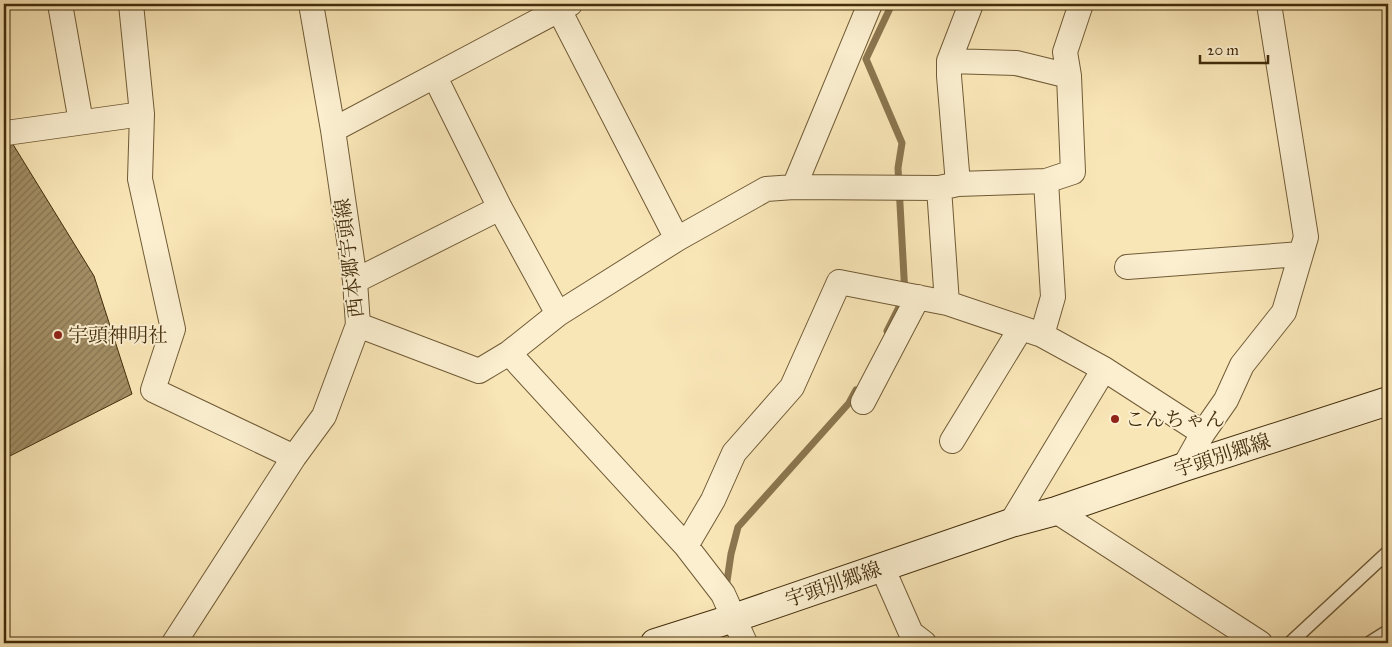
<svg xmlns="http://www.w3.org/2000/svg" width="1392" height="647" font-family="'IM FELL Great Primer','Noto Serif JP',serif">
	<defs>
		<pattern id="building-hatch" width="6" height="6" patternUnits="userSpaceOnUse" patternTransform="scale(1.25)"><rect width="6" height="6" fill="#a28d64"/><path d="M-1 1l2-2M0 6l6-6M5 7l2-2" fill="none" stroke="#867451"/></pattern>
	</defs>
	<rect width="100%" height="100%" fill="#f9e6b7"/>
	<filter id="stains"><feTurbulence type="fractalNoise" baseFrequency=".004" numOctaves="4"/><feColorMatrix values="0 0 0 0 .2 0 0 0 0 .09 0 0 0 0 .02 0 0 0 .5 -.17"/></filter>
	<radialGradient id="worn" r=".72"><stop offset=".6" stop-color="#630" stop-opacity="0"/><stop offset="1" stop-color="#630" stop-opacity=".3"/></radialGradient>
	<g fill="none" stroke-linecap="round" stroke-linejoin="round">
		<path stroke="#8b764f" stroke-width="7" d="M 887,331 L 905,295 L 898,168 L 902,143 L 866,59 L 892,4
			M 726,588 L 731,554 L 738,527 L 849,403 L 856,390
			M 719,643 L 721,629"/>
	</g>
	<path fill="url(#building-hatch)" stroke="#432d0b" d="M 6,133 L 94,276 L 132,394 L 4,459 L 4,135 Z"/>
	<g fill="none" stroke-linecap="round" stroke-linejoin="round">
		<g stroke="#705b36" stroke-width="15">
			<path id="lane" d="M 1290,643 L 1388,552
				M 1369,643 L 1388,631"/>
		</g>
		<g stroke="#705b36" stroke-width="26">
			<path id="street" d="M 60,4 L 81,122
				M 131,4 L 142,114 L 140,179 L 173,329 L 153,390 L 294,457
				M 556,4 L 677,239
				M 949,61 L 1016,63 L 1069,76
				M 435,77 L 500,208 L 558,314
				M 333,130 L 570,4
				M 6,133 L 142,114
				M 958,184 L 949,76 L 949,61 L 971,4
				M 794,187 L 870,4
				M 939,188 L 947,303
				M 1127,267 L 1301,254
				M 355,281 L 500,208
				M 358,325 L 479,371 L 509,353 L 558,314 L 677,239 L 766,189 L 794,187 L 939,188 L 958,184 L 1046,181 L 1073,172 L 1069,76 L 1065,52 L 1081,4
				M 1042,335 L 1053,297 L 1046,181
				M 509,353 L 686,546 L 723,594 L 745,643
				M 863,402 L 918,297
				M 952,441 L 1021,328
				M 1184,467 L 1203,433 L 1226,400 L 1242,365 L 1284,312 L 1306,237 L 1269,4
				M 1056,511 L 1260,643
				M 1011,523 L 1104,369
				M 686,546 L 713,500 L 734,453 L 792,387 L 839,282 L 947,303 L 1042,335 L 1104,369 L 1203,433
				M 882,567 L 911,633 L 924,643
				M 174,643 L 294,457 L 324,416 L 358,325 L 355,281 L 333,130 L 311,4"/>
		</g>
		<g stroke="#432d0b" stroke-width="30">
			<path id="secondary" d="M 655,643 L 734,618 L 1011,523 L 1056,511 L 1184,467 L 1388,401"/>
		</g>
		<use href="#lane" stroke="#fbefd0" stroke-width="12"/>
		<use href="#street" stroke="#fbefd0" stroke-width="24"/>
		<use href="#secondary" stroke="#fbefd0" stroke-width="28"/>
	</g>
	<g fill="#8f2418" stroke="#fbefd0" stroke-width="2">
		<circle cx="58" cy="335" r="5"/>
		<circle cx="1115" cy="419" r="5"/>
	</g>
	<g text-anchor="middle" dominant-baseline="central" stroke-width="4" stroke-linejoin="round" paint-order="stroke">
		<g font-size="20" fill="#432d0b" stroke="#fbefd0">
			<text transform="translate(349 258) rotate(-97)">西本郷宇頭線</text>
			<text transform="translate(1222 455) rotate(-18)">宇頭別郷線</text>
			<text transform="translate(833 584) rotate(-19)">宇頭別郷線</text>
		</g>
		<g font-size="20" fill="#432d0b" stroke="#fbefd0" text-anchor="start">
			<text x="68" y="335">宇頭神明社</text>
			<text x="1125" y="419">こんちゃん</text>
		</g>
	</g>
	<rect width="1392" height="647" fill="none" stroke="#f9e6b7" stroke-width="20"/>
	<rect x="5" y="5" width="1382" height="637" fill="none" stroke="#432d0b" stroke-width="2.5"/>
	<rect x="10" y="10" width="1372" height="627" fill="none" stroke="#432d0b"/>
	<path d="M1200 55v8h68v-8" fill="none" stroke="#432d0b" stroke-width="2.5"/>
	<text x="1207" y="55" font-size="15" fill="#432d0b" stroke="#fbefd0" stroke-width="4" paint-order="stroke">20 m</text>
	<rect width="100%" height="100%" filter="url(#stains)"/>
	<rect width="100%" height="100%" fill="url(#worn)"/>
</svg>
